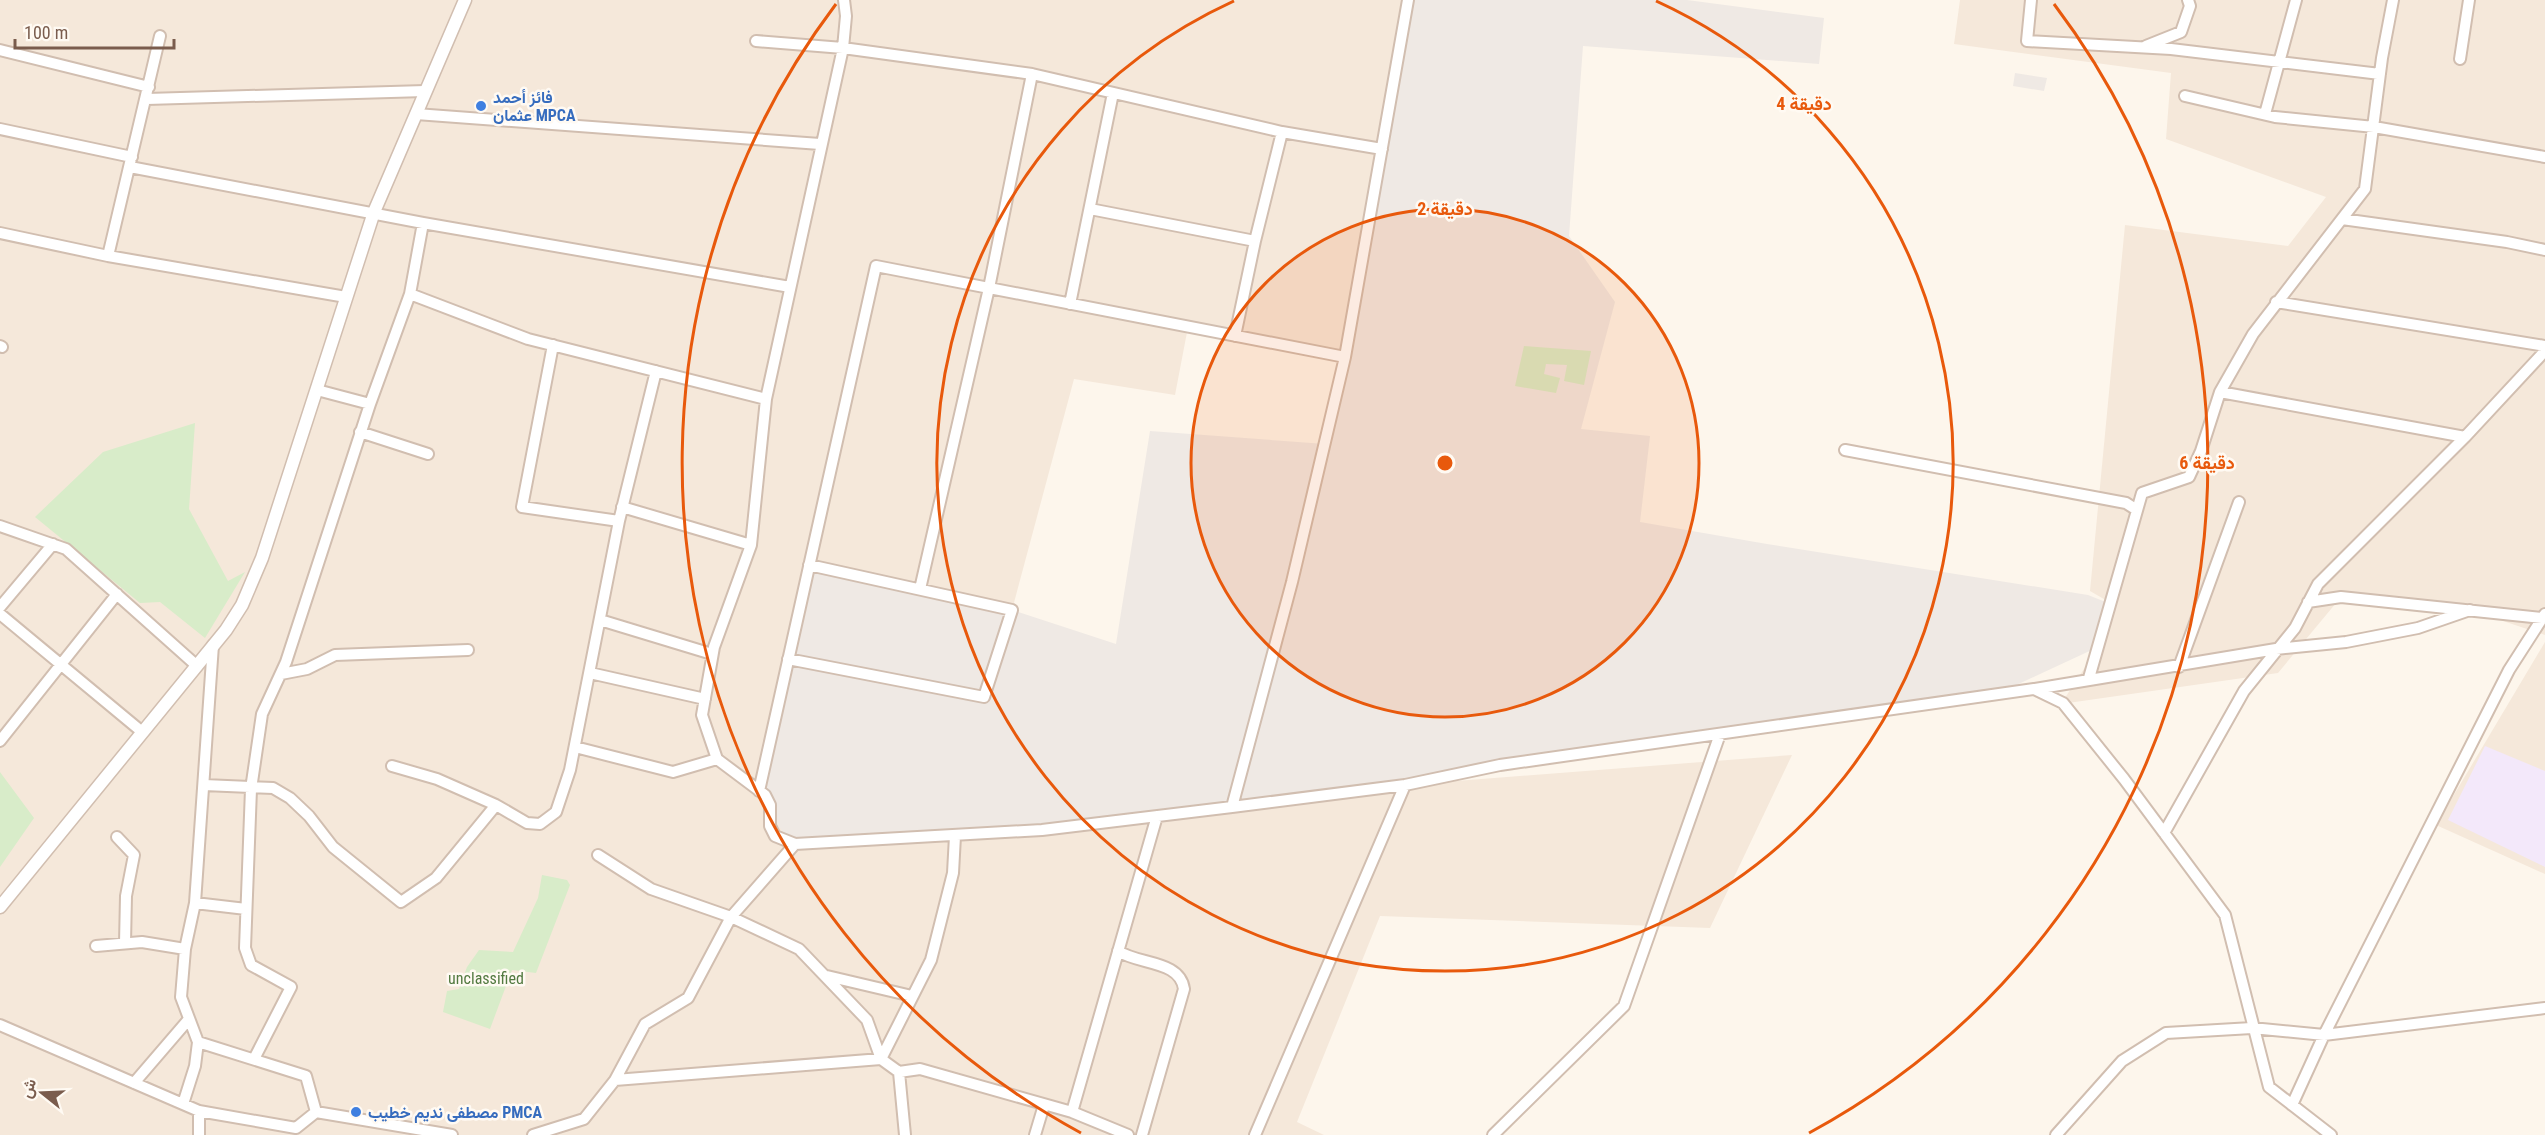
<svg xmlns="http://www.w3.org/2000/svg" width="2545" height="1135" font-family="'Roboto Condensed',Vazirmatn,sans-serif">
	<rect width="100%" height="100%" fill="#fdf6ec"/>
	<path fill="#f5e8da" d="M 0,0 L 1409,0 L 1345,357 L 1188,327 L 1175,395 L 1074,379 L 1012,610 L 787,840 L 1405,785 L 1792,755 L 1710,928 L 1380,916 L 1297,1122 L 1324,1135 L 0,1135 Z
		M 1960,0 L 2545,0 L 2545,635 L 2470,610 L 2341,597 L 2278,673 L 2061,704 L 2095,652 L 2109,602 L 2090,591 L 2125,225 L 2288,246 L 2326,197 L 2166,139 L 2171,73 L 1954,44 Z
		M 2545,642 L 2545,874 L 2436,825 Z"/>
	<path fill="#efe9e4" d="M 1409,0 L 1687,0 L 1824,18 L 1819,64 L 1583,46 L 1569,236 L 1615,302 L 1581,429 L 1650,436 L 1640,522 L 1767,544 L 2088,595 L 2108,603 L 2096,648 L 1997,694 L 1042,830 L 787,840 L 759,791 L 809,565 L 1012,610 L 1116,644 L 1150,431 L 1325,444 Z
		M 2015,73 L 2047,78 L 2044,91 L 2013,86 Z"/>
	<path fill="#f3e8fa" d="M 2485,746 L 2545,771 L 2545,867 L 2448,820 Z"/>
	<path fill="#d8ecc9" d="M 1524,346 L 1591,351 L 1584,385 L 1564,381 L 1567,365 L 1546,364 L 1544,374 L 1560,378 L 1556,393 L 1515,386 Z
		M 195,423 L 189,509 L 228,581 L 245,572 L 205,638 L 160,602 L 140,603 L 35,517 L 103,452 Z
		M 0,772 L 34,818 L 0,867 Z
		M 542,875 L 567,880 L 570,885 L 536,973 L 512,970 L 490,1029 L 443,1012 L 447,991 L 459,989 L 467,967 L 479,950 L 513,952 L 538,898 Z"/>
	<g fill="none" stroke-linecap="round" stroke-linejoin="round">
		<g stroke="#d1beb0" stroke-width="14">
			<path id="minor" d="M 2031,0 L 2027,41 L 2171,49 L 2380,74
				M 756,41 L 843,48 L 1032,74 L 1282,132 L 1382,149
				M 2146,46 L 2181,32 L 2190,6 L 2188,0
				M 0,50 L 149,87
				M 2460,59 L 2469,0
				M 2185,96 L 2275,117 L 2374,127 L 2545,157
				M 147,99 L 425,91
				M 416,114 L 820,144
				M 2265,114 L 2296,0
				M 0,129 L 132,157
				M 130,167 L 423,223 L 790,287
				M 1090,209 L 1255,241
				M 2342,219 L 2507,242 L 2545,250
				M 0,233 L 108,256 L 346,297
				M 108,256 L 160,36
				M 410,294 L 528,339 L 766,399
				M 2276,302 L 2545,346
				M 1070,304 L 1113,93
				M 1235,336 L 1255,241 L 1282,132
				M 553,345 L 522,507 L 619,521
				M 0,346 L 2,347
				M 317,390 L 370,404
				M 2220,392 L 2465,437
				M 360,432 L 428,454
				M 1845,450 L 2126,503 L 2137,510
				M 622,507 L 751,545
				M 0,526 L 66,549 L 196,665
				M 920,589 L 989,288 L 1032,74
				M 2308,602 L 2341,597 L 2542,618
				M 0,607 L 53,544
				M 0,614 L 141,731
				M 600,620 L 712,654
				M 788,659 L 984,697 L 1012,610 L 809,565
				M 2179,667 L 2239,502
				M 590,673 L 705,699
				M 281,674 L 307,669 L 335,655 L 468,650
				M 2089,678 L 2142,493 L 2189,477 L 2201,451 L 2220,392 L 2253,334 L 2365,189 L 2382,58 L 2393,0
				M 2035,689 L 2276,649 L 2346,642 L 2418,628 L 2470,610
				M 0,741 L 117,594
				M 575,747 L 673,772 L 717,759
				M 392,766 L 437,779 L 496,805 L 527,823 L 540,824 L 556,812 L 570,770 L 619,521 L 656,371
				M 204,785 L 273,788 L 290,798 L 309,816 L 333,847 L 401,902 L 436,878 L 496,805
				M 759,791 L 876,266 L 1345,357
				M 1232,807 L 1292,582 L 1345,357 L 1408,0
				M 2164,833 L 2244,691 L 2295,628 L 2318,584 L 2465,437 L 2545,351
				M 117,837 L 134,855 L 126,896 L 125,943
				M 795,844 L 775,836 L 770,826 L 770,805 L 765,795 L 717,759 L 702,715 L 714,647 L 751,545 L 766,399 L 843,48 L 846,16 L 844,0
				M 598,855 L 651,889 L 731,917 L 799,949 L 867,1020 L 881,1059 L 899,1072 L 905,1135
				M 195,903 L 246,909
				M 96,946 L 142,942 L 185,949
				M 1118,951 C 1139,965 1180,960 1184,989 L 1142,1135
				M 827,976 L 912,996
				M 0,1025 L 199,1111 L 296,1128 L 316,1112 L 452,1135
				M 198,1042 L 306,1076 L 316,1112
				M 254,1059 L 291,987 L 251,965 L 245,948 L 251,789 L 262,714 L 286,662 L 370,404 L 410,294 L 423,223
				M 899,1072 L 920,1069 L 1072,1112 L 1128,1135
				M 615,1080 L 881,1059 L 931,960 L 953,873 L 955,836
				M 134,1083 L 189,1019
				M 183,1104 L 195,1066 L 198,1042 L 181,997 L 185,949 L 195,903 L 213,645
				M 2292,1105 L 2324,1035 L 2545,1008
				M 199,1111 L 199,1135
				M 1072,1112 L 1157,816
				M 533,1135 L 584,1119 L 615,1080 L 645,1024 L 688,998 L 731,917 L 795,844 L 1042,830 L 1232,807 L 1405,785 L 1500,765 L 2034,689 L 2063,703 L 2124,779 L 2225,915 L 2269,1087 L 2331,1135
				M 1035,1135 L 1044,1105
				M 1255,1135 L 1405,785
				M 1493,1135 L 1624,1006 L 1720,734
				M 2056,1135 L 2122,1061 L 2166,1033 L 2252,1028 L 2324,1035 L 2509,670 L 2545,614"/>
		</g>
		<g stroke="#d1beb0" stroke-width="15">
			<path id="tertiary" d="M 0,907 L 226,630 L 242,605 L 262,558 L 374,212 L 465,0"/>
		</g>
		<use href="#minor" stroke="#fff" stroke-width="10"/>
		<use href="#tertiary" stroke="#fff" stroke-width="12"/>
	</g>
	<circle cx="1445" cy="463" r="254" fill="#e8590c" fill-opacity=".12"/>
	<g fill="none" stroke="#e8590c" stroke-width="3">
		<circle cx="1445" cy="463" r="254"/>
		<path d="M1656 1A508 508 0 1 1 1234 1"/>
		<path d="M1081 1133A762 762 0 0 1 836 4M2054 4A762 762 0 0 1 1809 1133"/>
	</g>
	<g fill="#3f7fe0" stroke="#fffaf3" stroke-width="2">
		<circle cx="481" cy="106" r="6"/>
		<circle cx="356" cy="1112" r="6"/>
	</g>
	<g text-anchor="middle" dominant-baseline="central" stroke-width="5" stroke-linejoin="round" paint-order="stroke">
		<g font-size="16" font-weight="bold" fill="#366cbe" stroke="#fffaf3" text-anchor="start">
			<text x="493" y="97">فائز أحمد<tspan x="493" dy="18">عثمان MPCA</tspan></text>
			<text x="368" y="1112">مصطفى نديم خطيب PMCA</text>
		</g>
		<g font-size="16" fill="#537a41" stroke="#fffaf3">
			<text x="486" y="978">unclassified</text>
		</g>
	</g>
	<circle cx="1445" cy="463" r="9" fill="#e8590c" stroke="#fffaf3" stroke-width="3"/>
	<g font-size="18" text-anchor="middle" font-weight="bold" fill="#e8590c" stroke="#fffaf3" stroke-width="5" stroke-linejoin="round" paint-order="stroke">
		<text x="1804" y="110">4 دقيقة</text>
		<text x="1445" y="215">2 دقيقة</text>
		<text x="2207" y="469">6 دقيقة</text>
	</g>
	<g transform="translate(42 1093) rotate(288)" stroke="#fffaf3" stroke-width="4.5" paint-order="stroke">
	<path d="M0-4.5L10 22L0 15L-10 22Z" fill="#7a5c4d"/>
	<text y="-9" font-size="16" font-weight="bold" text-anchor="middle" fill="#7a5c4d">ش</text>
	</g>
	<path d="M15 39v9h159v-9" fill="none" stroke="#7a5c4d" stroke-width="3"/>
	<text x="24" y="39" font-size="18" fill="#7a5c4d" stroke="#fffaf3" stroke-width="4.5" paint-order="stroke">100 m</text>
</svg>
